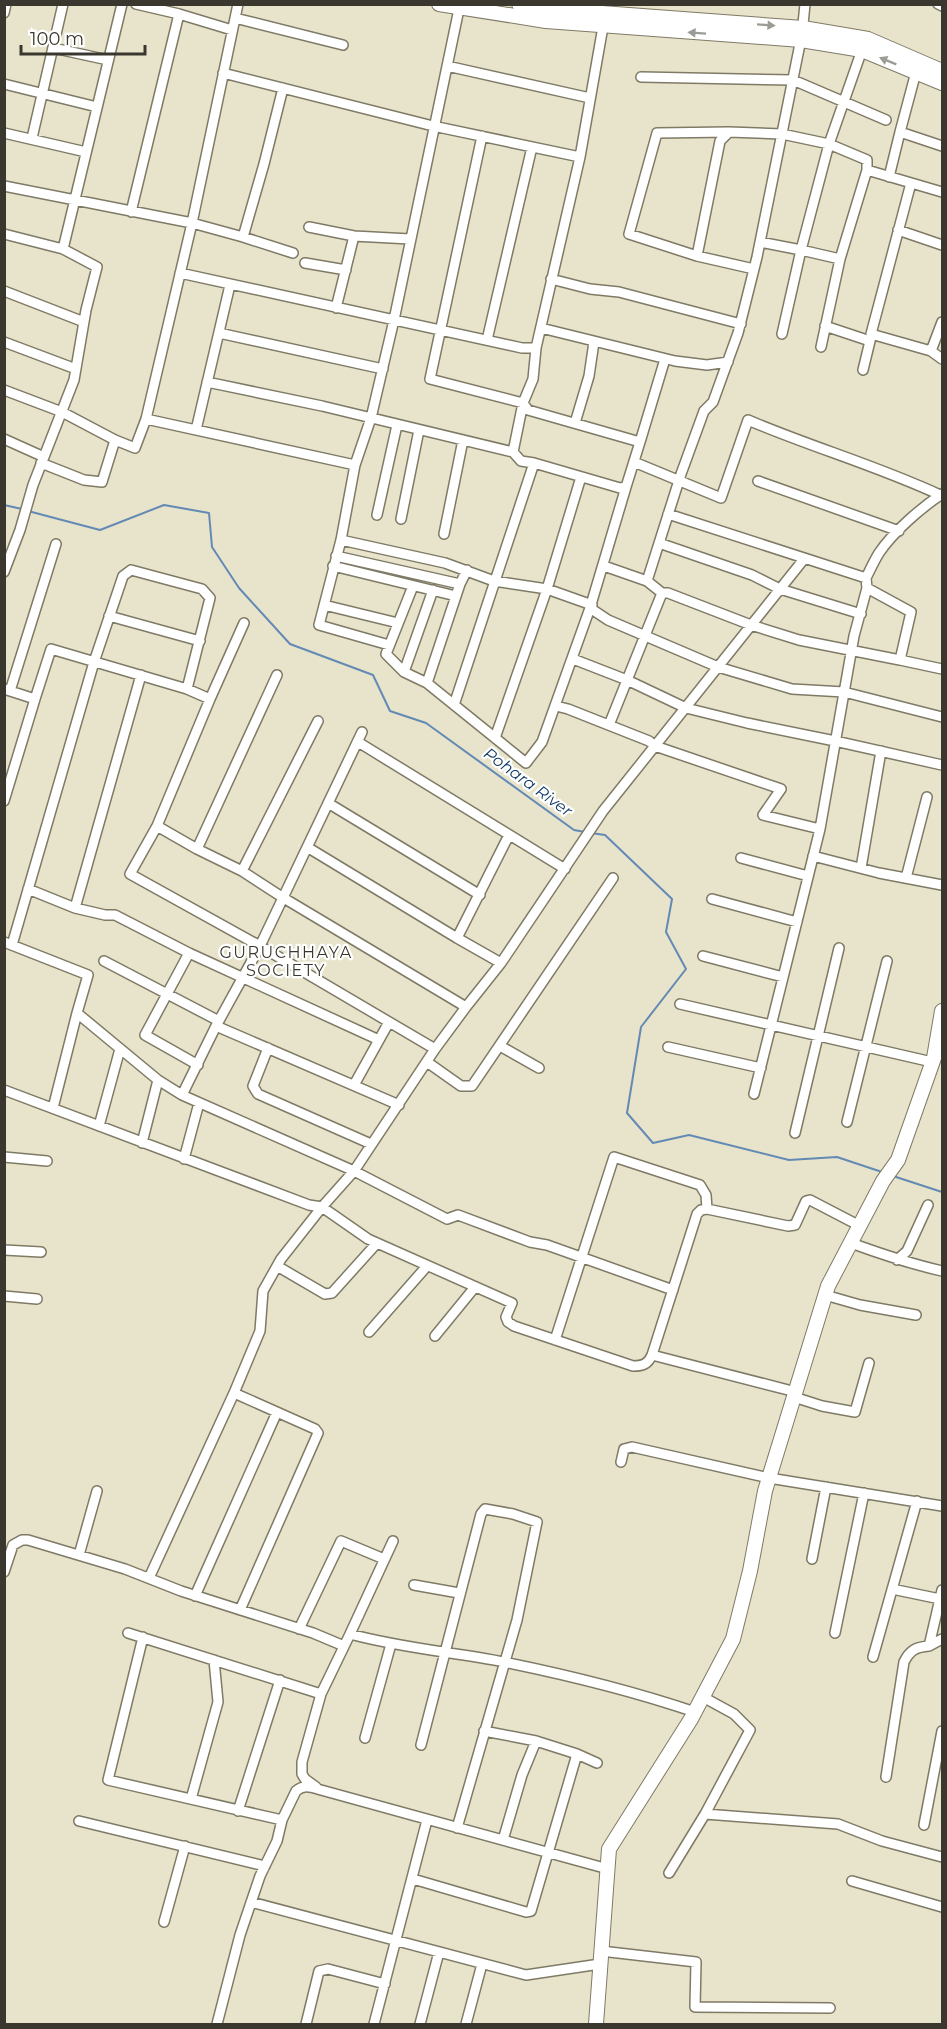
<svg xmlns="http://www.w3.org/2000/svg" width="947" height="2029" font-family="Montserrat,sans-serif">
	<rect width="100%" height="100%" fill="#e8e3cb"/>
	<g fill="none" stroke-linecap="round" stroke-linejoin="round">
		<path stroke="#638ab5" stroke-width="2" d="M 4,505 L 22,509
			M 28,511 L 100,530 L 164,505 L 209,513 L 212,547 L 239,588 L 290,644 L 373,675 L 390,711 L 426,723 L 574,830 L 585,832
			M 591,833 L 605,835 L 672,899 L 666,932 L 686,969 L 641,1027 L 627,1113 L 653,1143 L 689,1135 L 789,1160 L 837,1157 L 882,1172
			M 893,1176 L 942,1192"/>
		<g stroke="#7f7a65" stroke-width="12">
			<path id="street" d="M 136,4 L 179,14 L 232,30
				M 938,4 L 942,6
				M 4,13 L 6,4
				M 235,18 L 343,45
				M 53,48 L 108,60
				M 447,66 L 590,98
				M 223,73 L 433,126 L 580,157
				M 641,77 L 793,80 L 886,120
				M 4,84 L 97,107
				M 900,132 L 916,72
				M 4,133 L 86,152
				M 32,138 L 63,4
				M 889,177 L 900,132 L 942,146
				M 911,183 L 871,334 L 931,351
				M 4,186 L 192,223 L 243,237 L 264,164 L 283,88
				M 131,212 L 179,14
				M 309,227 L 354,236
				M 898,230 L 942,245
				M 4,234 L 63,249
				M 243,237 L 293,253
				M 760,242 L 801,250 L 829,144 L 863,47
				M 697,256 L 629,234 L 657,133 L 729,132
				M 305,263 L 346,270
				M 754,269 L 697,256 L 720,141 L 729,132 L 782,134 L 829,144 L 867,160 L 867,170 L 942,192
				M 180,273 L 522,348 L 536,348 L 580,157 L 604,21
				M 551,279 L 590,289 L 619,292 L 741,324
				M 4,291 L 84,322
				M 336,308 L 354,236 L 410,239
				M 942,322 L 931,351 L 942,359
				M 825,326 L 870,341
				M 541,328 L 675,361 L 707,365 L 728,362
				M 219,333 L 383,369
				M 782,334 L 801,250 L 840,259
				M 487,340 L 532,147
				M 4,342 L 76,369
				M 821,347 L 840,259 L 867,170
				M 863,370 L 871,337
				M 207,382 L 322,406 L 513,452 L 523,403 L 430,379 L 482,136
				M 4,390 L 62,412 L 115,440
				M 146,419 L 355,465 L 371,418 L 394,320 L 459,9 L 458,4
				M 575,423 L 589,376 L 594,342
				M 196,430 L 230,285
				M 4,439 L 44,457
				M 640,442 L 665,359
				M 634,462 L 721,498 L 748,420 C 811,447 878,466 940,495
				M 41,463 L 84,480 L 102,482 L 115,440 L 135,448 L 146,419 L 192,223 L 238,4
				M 534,463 L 620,488 L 626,487 L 640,442 L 528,410 L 523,403 L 533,379 L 536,348
				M 355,465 L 341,540 L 319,625 L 389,645
				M 758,481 L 899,531
				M 626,487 L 590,608 L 608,620 L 718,667 L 792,689 L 844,692 L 942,717
				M 668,514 L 866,578 C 870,570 874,561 879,553 C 893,532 922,507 942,494
				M 377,515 L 397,425
				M 401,519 L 419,430
				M 444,534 L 463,440
				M 341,540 L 445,563 L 494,581 L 547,589 L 592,605
				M 659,543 L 752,575 L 780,589 L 861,614
				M 336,556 L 460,584
				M 333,566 L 456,596
				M 604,566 L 647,581 L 681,474 L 704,411 L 713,402 L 738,333 L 757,257 L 802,34 L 805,4
				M 467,570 L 460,584 L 427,683 L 526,763 L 542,742 L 590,608
				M 4,572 L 20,530 L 33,485 L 74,380 L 86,310 L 97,267 L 63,249 L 122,4
				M 647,581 L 662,593 L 668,593 L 751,625 L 799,640 L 900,660
				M 413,586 L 386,654 L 404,672 L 427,683
				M 867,588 L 911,612 L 900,660 L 942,669
				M 324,605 L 398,623
				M 109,616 L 200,641
				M 573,659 L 627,680 L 686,708 L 747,723 L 835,741 L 942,765
				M 404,672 L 433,590
				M 4,689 L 35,699 L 51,649 L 187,689 L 210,699 L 157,826 L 197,849 L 242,871 L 282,897 L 466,1007 L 501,963 L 603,811 L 804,559
				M 10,691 L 56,544
				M 210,699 L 244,623
				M 454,705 L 534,463 L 521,461 L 513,452
				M 556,706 L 568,709 L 649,741 L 655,746 L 781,789 L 763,815 L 820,829
				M 609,725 L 662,593
				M 495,738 L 547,589 L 581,477
				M 358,742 L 565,869
				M 4,801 L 35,699
				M 328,803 L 480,895
				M 157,826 L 130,874 L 260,946 L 362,732
				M 307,847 L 457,938 L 509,835
				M 197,849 L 277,675
				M 813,856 L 879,873 L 942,885
				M 741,858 L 808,876
				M 861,868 L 881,751
				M 242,871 L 318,721
				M 906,878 L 927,797
				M 28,889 L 75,908 L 141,675
				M 712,899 L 797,922
				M 75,908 L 105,915 L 115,915 L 189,953 L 379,1040
				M 457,938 L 501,963
				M 4,942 L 88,975 L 77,1013 L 158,1080 L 182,1095
				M 12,945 L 94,662 L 123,576 L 131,570 L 202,589 L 210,598 L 187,689
				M 189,953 L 145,1035 L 198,1065
				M 703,956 L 783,977
				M 104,961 L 219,1021
				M 680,1004 L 932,1062
				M 216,1026 L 182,1095 L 354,1171 L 447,1219 L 458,1215 L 530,1242 L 547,1245 L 673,1290
				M 500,1046 L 539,1068
				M 668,1047 L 761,1068
				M 268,1048 L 253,1086 L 258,1094 L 371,1144
				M 427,1062 L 461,1086 L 472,1086 L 613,878
				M 354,1085 L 389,1022
				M 4,1090 L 309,1205 L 322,1207 L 354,1171 L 435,1049 L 466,1007
				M 754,1094 L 820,829 L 854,636 L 867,588 L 866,578
				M 399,1105 L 216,1026 L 260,946 L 435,1049
				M 53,1108 L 77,1013
				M 847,1122 L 887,961
				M 99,1126 L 120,1049
				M 795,1133 L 839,948
				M 142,1143 L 158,1080
				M 4,1157 L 47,1161
				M 184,1159 L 199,1103
				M 851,1243 C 881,1254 911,1264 942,1271
				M 4,1250 L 41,1252
				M 897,1260 L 907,1251 L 928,1205
				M 277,1266 L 325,1294 L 332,1293 L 377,1243
				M 825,1295 L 860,1305 L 916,1315
				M 4,1296 L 37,1299
				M 369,1332 L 427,1266
				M 435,1336 L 475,1287
				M 555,1340 L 614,1157 L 700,1185 L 706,1195 L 707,1209
				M 652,1355 L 796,1392
				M 794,1397 L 822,1406 L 855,1412 L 869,1363
				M 621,1462 L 624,1449 L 632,1447 L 769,1478 L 942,1506
				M 79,1555 L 97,1491
				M 812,1559 L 826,1487
				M 4,1572 L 13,1545 L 22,1540 L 28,1540 L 125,1569 L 181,1591 L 313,1633 L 344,1646
				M 149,1578 L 234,1393
				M 414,1585 L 459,1593
				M 892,1589 L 940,1599
				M 195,1596 L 277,1412
				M 240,1610 L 318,1433 L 315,1429 L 234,1393 L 260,1331 L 263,1291 L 281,1259 L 322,1207 L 368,1239 L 512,1303 L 506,1317 L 508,1322 L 514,1326 L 633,1366 C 643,1366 648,1364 652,1355 L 697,1214 L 701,1210 L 707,1209 L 788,1226 L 795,1225 L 806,1201 L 810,1200 L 860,1226
				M 299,1629 L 341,1541 L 384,1559
				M 128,1633 L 321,1694
				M 835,1633 L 864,1493
				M 350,1634 L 393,1541
				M 143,1637 L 108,1780 L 282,1820
				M 929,1646 L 942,1639
				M 873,1657 L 917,1501
				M 703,1697 L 734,1714 L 750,1730 L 705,1814 L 838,1824 L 882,1841 L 942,1857
				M 484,1731 L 536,1741 L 577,1754
				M 365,1738 L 391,1644
				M 421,1745 L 481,1514 L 485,1509 L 513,1514 L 537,1522 L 517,1620 L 457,1828
				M 886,1777 L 904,1662 C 910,1650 916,1647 929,1646 L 942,1590
				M 316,1787 L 305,1779 L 302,1774 L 302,1762 L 321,1694 L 350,1634 C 401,1648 453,1652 504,1662 C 568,1675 633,1691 695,1712
				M 191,1799 L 218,1702 L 214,1660
				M 238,1811 L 280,1680
				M 79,1821 L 265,1866
				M 924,1825 L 942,1731
				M 503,1840 L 522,1775 L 536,1741
				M 669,1873 L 705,1814
				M 413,1879 L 526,1912 L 531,1911 L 577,1754 L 597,1763
				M 852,1881 L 942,1907
				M 251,1902 L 526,1975 L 600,1964
				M 164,1922 L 185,1846
				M 601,1951 L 696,1962 L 695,2007 L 830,2008
				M 217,2024 L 240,1935 L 260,1876 L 277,1841 L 282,1820 L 296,1791 C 304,1784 311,1787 321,1790 L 608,1869
				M 306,2024 L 319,1971 L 328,1969 L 385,1984
				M 374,2024 L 427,1820
				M 420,2024 L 439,1952
				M 466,2024 L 482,1964"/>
		</g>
		<g stroke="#7f7a65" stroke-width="16">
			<path id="secondary" d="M 439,4 L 546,21 L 801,40 L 862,50 L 942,83
				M 519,4 L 548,9 L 803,28 L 868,39 L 942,71
				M 596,2024 L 609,1849 L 691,1719 L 733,1639 L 750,1571 L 765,1491 L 828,1286 L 883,1181 L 898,1160 L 934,1058 L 942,1011"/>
		</g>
		<use href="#street" stroke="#fff" stroke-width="9"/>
		<use href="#secondary" stroke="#fff" stroke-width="14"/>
	</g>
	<defs><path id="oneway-solid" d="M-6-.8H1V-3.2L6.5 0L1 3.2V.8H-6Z" transform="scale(1.5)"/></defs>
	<g fill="#9c9c96">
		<use href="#oneway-solid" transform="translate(766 25) rotate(4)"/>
		<use href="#oneway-solid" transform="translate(697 33) rotate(-176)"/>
		<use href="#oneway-solid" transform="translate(888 61) rotate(-158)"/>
	</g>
	<g text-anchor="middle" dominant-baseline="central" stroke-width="4.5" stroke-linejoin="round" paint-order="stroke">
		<g font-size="16" font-style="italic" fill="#103b66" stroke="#fff">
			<text transform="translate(528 782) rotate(36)">Pohara River</text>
		</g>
		<g font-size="16" letter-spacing="1.5" fill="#3a382e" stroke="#fff">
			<text x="286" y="952">GURUCHHAYA<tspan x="286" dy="18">SOCIETY</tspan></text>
		</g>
	</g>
	<rect width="947" height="2029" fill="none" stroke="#3a382e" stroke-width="12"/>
	<path d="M21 45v9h124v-9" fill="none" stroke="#3a382e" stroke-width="3"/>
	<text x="30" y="45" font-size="18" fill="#3a382e" stroke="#ffffff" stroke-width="4.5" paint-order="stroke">100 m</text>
</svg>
